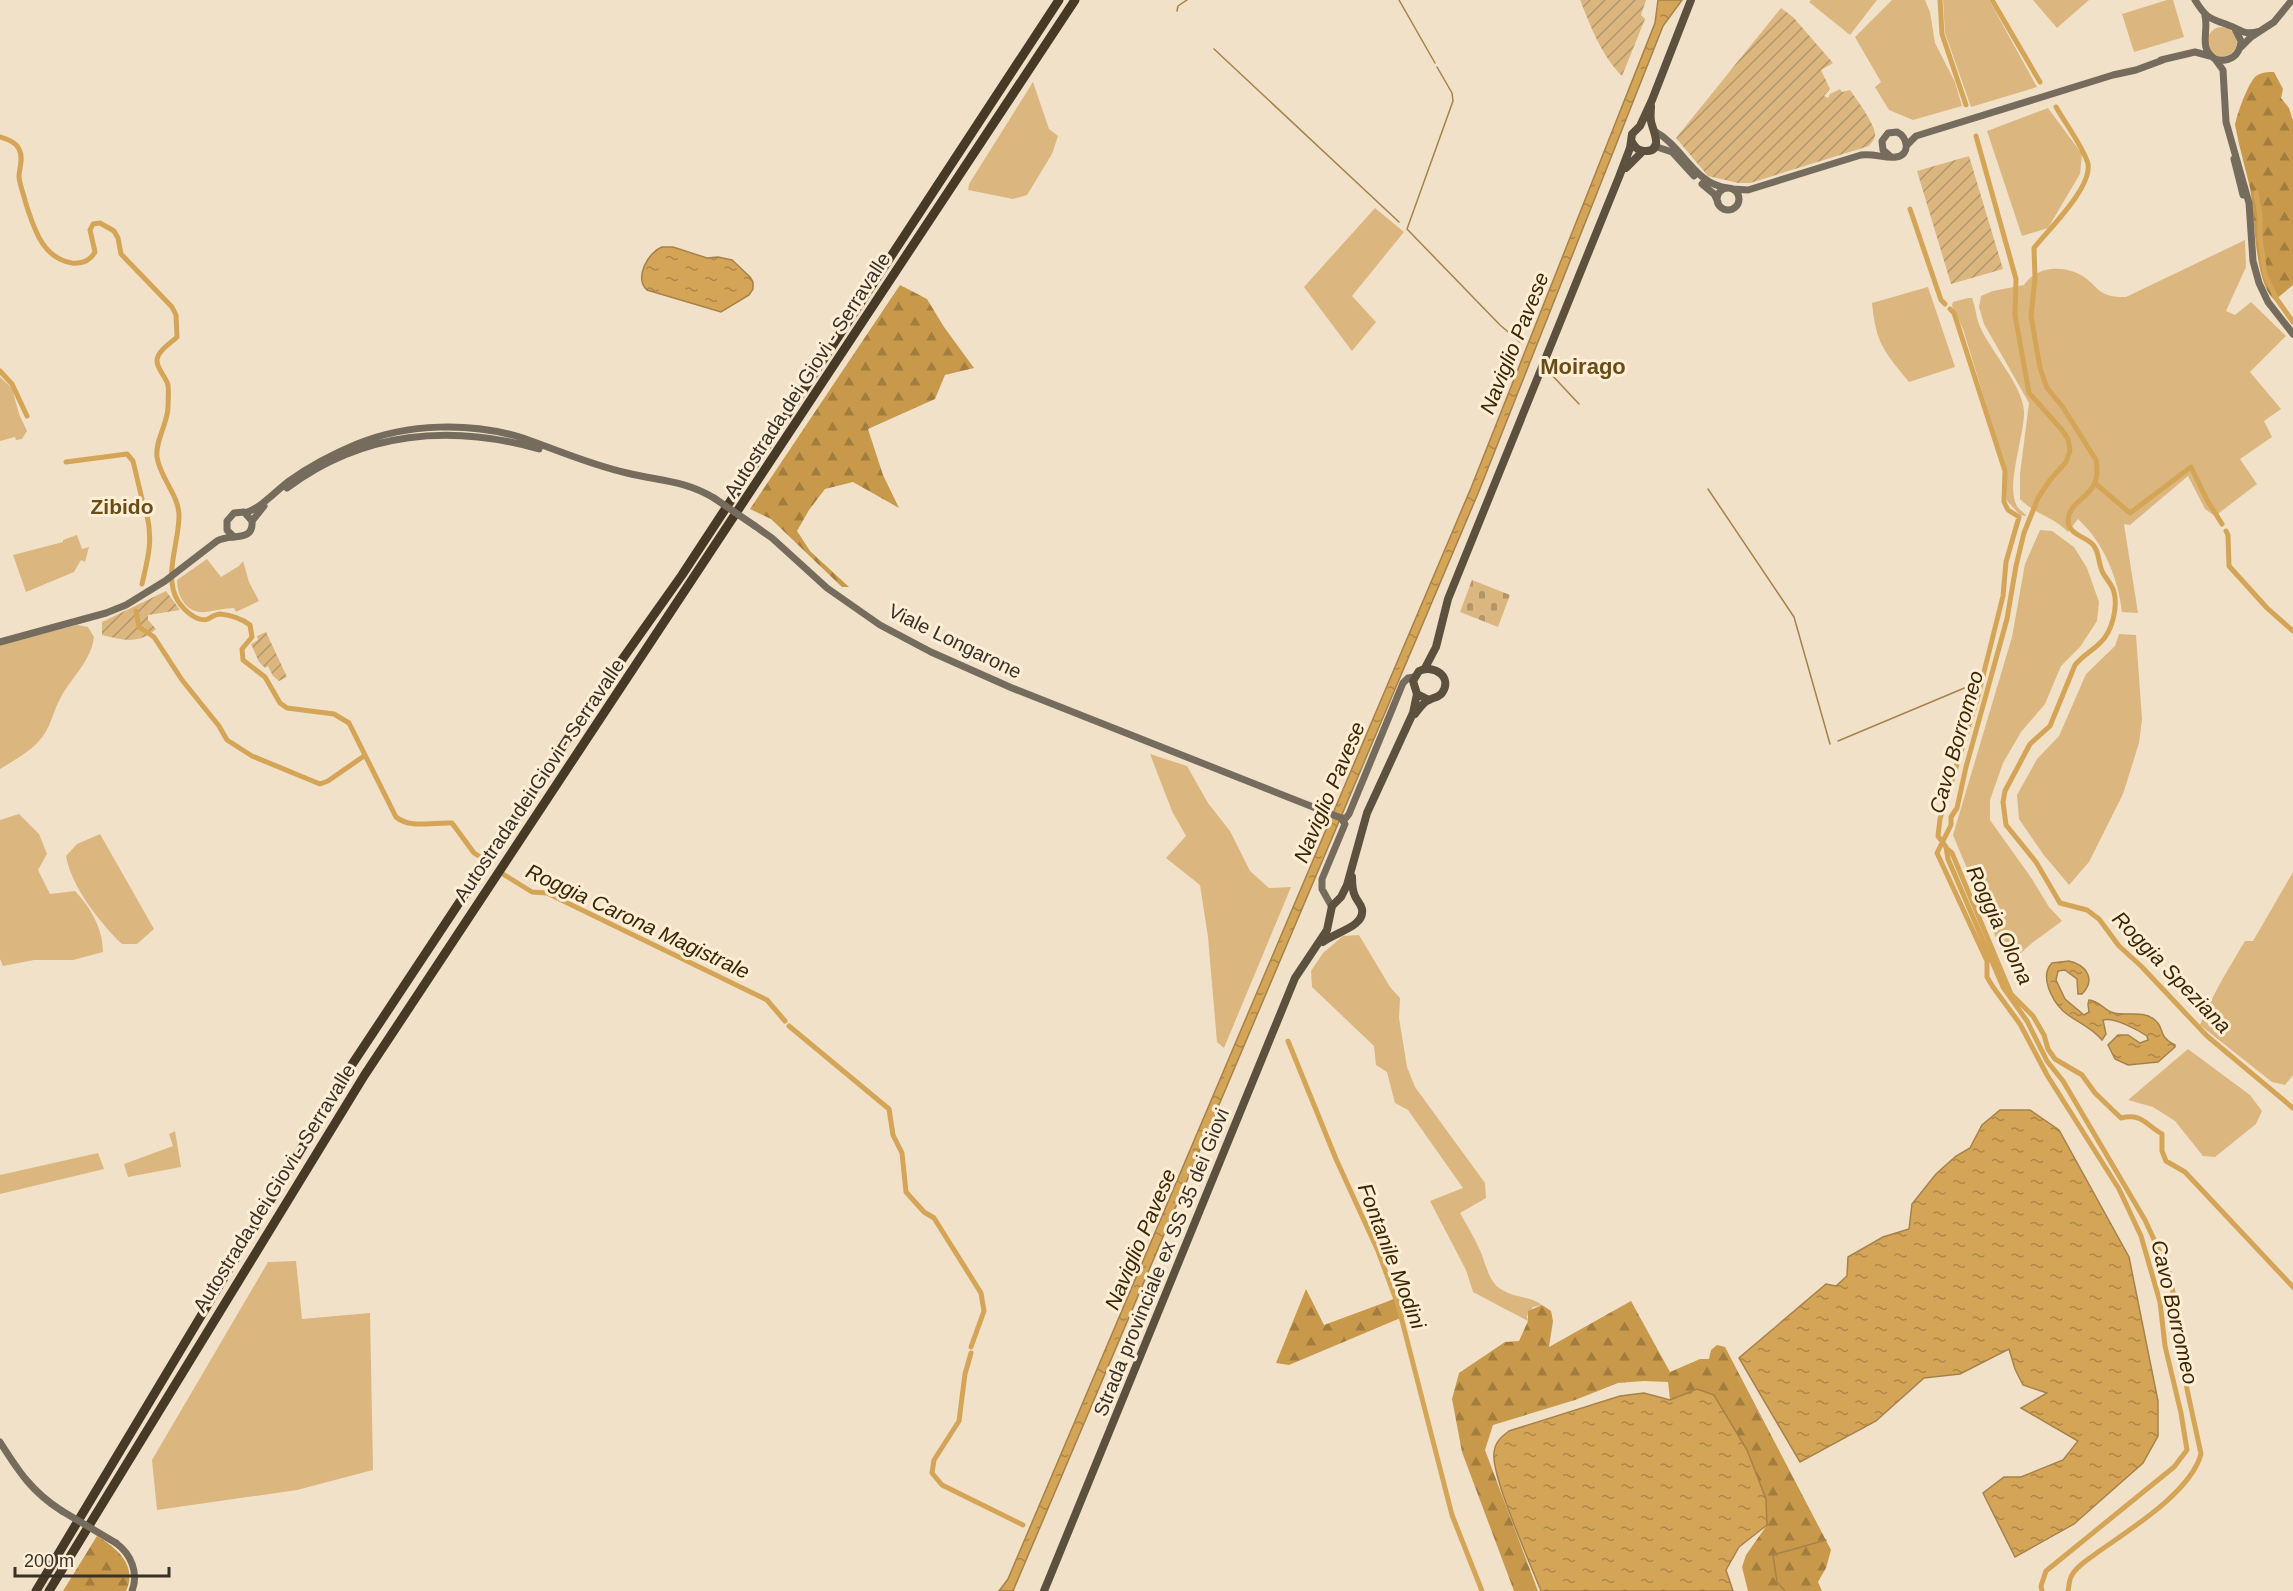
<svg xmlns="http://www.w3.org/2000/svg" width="2293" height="1591" font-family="Arial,sans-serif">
	<defs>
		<pattern id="forest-firs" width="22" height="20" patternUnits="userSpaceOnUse" patternTransform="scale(1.5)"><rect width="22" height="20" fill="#c8994a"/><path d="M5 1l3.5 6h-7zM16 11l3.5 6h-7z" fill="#a37d3e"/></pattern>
		<pattern id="cemetery-stones" width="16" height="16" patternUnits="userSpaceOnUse" patternTransform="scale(1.5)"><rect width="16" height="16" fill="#dbb77f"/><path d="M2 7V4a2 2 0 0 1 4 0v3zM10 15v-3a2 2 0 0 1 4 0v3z" fill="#b29568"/></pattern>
		<pattern id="garden-furrows" width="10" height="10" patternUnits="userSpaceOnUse" patternTransform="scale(1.5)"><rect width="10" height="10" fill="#dbb77f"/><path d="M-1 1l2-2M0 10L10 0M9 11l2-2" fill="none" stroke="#b29568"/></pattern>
		<pattern id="water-ripples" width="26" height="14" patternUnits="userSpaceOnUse" patternTransform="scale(1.5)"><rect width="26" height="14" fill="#d5a557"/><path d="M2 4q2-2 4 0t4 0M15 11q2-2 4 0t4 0" fill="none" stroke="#ae8748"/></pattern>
	</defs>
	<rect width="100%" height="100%" fill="#f1e1c9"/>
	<path fill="#dbb77f" d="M 1811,0 L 1877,0 L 1850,35 L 1809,2 Z
		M 1892,0 L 1925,0 L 1930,12 L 1935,43 L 1955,82 L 1962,106 L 1913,120 L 1889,110 L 1875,87 L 1881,82 L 1855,37 Z
		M 1943,0 L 1989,0 L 2037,87 L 1971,107 L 1945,33 Z
		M 2033,0 L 2089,0 L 2057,28 Z
		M 2167,0 L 2173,0 L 2184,37 L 2134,52 L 2122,14 Z
		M2207 42a15 15 0 1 1 30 0a15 15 0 1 1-30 0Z
		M 1033,82 L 1049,129 L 1058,136 L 1052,154 L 1027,195 L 1013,199 L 968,190 L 969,184 Z
		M 2048,108 L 2082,154 L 2080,174 L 2048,228 L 2022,236 L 1987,131 Z
		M 1375,208 L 1404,232 L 1352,296 L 1376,322 L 1352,351 L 1304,287 Z
		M 2245,240 L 2246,267 L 2226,311 L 2235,315 L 2251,302 L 2286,336 L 2250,372 L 2281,409 L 2264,421 L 2272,437 L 2240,459 L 2257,484 L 2215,516 L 2205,509 L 2188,476 L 2130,525 L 2124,524 L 2138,613 L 2122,612 C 2118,578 2104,543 2078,519 L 2068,532 C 2054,517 2034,514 2020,499 L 2020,474 L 2029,403 L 1984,324 L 1979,307 L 1981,296 L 1993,291 L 2024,285 C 2037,265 2066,265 2084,277 C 2091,281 2096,289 2103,293 C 2110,297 2118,297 2126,297 Z
		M 1928,287 L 1955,367 L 1909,382 C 1884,351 1876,344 1872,303 Z
		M 1968,298 L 1972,298 C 1976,308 1976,319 1981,329 C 1992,352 2023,387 2024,411 C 2025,435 2005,486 2017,506 C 2019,510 2025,513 2027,516 L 2020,515 L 2007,501 L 2006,471 L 2002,457 L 1963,329 L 1952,306 L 1953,302 Z
		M 0,377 L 12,388 L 19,414 L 27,431 L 22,439 L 16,440 L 15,437 L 0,441 Z
		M 2040,530 L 2052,531 L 2074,547 L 2087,568 L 2099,602 L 2097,621 L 2080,647 L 2061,666 L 2045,704 L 2021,732 L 2003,763 L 1990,800 L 1990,820 L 2032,879 L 2049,907 L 2062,921 L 2032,943 L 2011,962 L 2002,952 L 1953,835 L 2012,637 L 2025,564 Z
		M 77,535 L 82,549 L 89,547 L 85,562 L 81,560 L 74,572 L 26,592 L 13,555 L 63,542 L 63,540 Z
		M 207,559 L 221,577 L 239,566 L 243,561 L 249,582 L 259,601 L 236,612 L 234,608 C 223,608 207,613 200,612 C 184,610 177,594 177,580 Z
		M 77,625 L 88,627 L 94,637 C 91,661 72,677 61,697 C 52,713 51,729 38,742 C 28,753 13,761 0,769 L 0,645 Z
		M 2119,634 L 2136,635 L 2142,719 L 2139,743 L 2123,794 L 2089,862 L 2069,885 L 2043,854 L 2019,819 L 2017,795 L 2037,759 L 2059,736 L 2086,674 L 2115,646 Z
		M 1150,754 L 1187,766 L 1208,803 L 1230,831 L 1250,871 L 1269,888 L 1291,887 L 1224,1048 L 1217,1042 L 1208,937 L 1200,885 L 1166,858 L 1186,836 L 1172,811 Z
		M 19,814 L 39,834 L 47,854 L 38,870 L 50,894 L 75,891 C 91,908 103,929 103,952 L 73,960 L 34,960 L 3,966 L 0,959 L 0,820 Z
		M 100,834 L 154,929 L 137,944 L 122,944 C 100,923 71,886 66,856 L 77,844 Z
		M 2293,872 L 2293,1075 L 2285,1085 L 2272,1082 L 2200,1025 C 2212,995 2229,968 2245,941 L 2253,941 Z
		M 1359,935 L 1390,987 L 1400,998 L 1399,1018 L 1407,1067 L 1415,1087 L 1485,1183 L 1486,1198 L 1460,1213 C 1466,1224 1473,1235 1478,1246 C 1485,1259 1487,1279 1499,1288 C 1513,1298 1530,1296 1542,1305 L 1533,1307 L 1527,1316 L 1528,1321 L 1473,1292 L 1466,1270 L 1430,1201 L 1463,1188 L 1408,1110 L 1395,1103 L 1387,1072 L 1376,1065 L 1374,1046 L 1312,987 L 1311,971 L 1323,953 L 1343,936 Z
		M 2188,1049 L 2250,1095 L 2262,1111 L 2256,1124 L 2215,1157 L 2203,1156 L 2175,1121 L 2153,1107 L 2128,1100 Z
		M 175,1131 L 181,1167 L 128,1177 L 124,1164 L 173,1146 L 169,1134 Z
		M 98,1153 L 104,1169 L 0,1194 L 0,1175 Z
		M 296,1261 L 302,1319 L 370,1313 L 373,1470 L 297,1490 L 157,1510 L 152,1460 L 268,1262 Z"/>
	<path fill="url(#forest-firs)" d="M 2274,72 L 2283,89 L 2281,98 L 2289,108 L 2293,121 L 2293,285 L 2275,300 C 2254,285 2255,214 2250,188 C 2245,167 2239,146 2235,125 C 2237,114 2248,83 2256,76 C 2262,72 2268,72 2274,72 Z
		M 900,285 L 927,299 L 944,327 L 974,368 L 945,375 L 935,399 L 868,429 L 883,475 L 899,508 L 853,482 L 825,489 L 809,510 L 797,531 L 810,551 L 849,587 L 842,587 L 771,519 L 750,509 Z
		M 1306,1289 L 1324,1325 L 1405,1295 L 1410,1314 L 1289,1365 L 1276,1363 Z
		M 1631,1301 L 1670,1372 L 1700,1359 L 1709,1359 L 1711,1350 L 1717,1345 L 1725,1347 L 1831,1550 L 1826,1568 L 1818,1582 L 1822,1591 L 1748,1591 L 1742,1567 L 1746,1555 L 1767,1525 L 1747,1450 L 1730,1424 L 1696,1389 L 1670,1400 L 1668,1382 L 1644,1381 L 1618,1383 L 1575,1400 L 1493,1425 L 1485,1450 L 1538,1591 L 1514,1591 L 1462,1452 L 1452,1399 L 1459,1373 L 1505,1342 L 1519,1341 L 1528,1321 L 1528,1311 L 1542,1305 L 1551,1311 L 1553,1321 L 1549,1347 Z
		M 97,1536 C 117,1548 138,1566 126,1591 L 63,1591 Z"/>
	<path fill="url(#cemetery-stones)" d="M 1472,580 L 1510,595 L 1498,627 L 1460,612 Z"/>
	<path fill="url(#garden-furrows)" d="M 1580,0 L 1646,0 L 1641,15 L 1645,19 L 1622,76 C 1601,55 1591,27 1580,0 Z
		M 1781,8 L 1793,17 L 1833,63 L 1821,70 L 1830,89 L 1824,96 L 1828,98 L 1830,94 L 1840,89 L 1842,92 L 1850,90 C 1857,100 1873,121 1875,133 C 1876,138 1872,142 1869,146 L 1750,183 L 1738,183 L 1708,176 L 1676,138 Z
		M 1969,156 L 2003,269 L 1951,284 L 1917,171 Z
		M 166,591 L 180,610 L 148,615 L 148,620 L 156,629 C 139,645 122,640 102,635 L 102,622 Z
		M 266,632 L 287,677 L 279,681 L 273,676 L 268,666 L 265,668 L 259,662 L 251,644 L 258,640 L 257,636 Z"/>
	<path fill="url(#water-ripples)" stroke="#a68249" stroke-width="1.5" d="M 1658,0 L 1682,0 L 1663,26 L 1479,491 L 1013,1591 L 999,1591 L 1008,1579 L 1471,488 L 1655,23 Z
		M 662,247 L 673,247 L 707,258 L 718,257 L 732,260 L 750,277 L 753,282 L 753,289 L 749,295 L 721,312 L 647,290 C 634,278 648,252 662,247 Z
		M 2069,961 C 2087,965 2096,980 2082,994 L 2078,994 L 2077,979 L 2065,970 L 2058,971 L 2056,980 L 2065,999 L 2084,1015 L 2089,1012 L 2088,1004 L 2089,1000 C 2099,1000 2104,1011 2114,1013 C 2128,1016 2143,1010 2155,1020 C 2165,1028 2157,1036 2175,1045 L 2175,1047 L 2158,1062 L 2128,1065 L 2115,1059 L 2108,1045 L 2118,1035 L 2128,1035 L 2140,1043 L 2148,1040 L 2147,1036 C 2138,1030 2114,1017 2103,1020 L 2106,1034 L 2102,1040 C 2089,1025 2077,1023 2063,1011 C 2052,1000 2039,976 2052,963 Z
		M 2000,1110 L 2030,1110 L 2059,1130 L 2129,1257 L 2158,1401 L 2158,1436 L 2143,1463 L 2074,1524 L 2015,1557 L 1983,1493 L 2004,1477 L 2021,1477 L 2063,1460 L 2078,1441 L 2021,1408 L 2047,1393 L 2023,1385 L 2015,1369 L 2009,1349 L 1960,1374 L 1924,1378 L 1876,1421 L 1800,1462 L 1739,1358 L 1826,1284 L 1836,1286 L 1847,1276 L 1848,1257 L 1883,1237 L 1909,1229 L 1912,1204 L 1936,1174 L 1956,1156 L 1970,1148 L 1982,1125 Z
		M 1697,1389 L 1714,1395 L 1747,1450 L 1766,1499 L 1767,1525 L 1739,1547 L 1726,1570 L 1733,1591 L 1541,1591 C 1531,1565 1491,1476 1494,1453 C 1495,1442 1501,1437 1509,1431 L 1620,1396 L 1644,1393 L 1670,1400 Z"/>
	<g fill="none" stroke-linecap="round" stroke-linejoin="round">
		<path stroke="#a68249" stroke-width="1.5" d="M 1399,0 L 1435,63
			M 1177,11 L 1178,6 L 1187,0
			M 1214,49 L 1399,222
			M 1437,67 L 1452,93 L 1453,101 L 1407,229 L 1500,325 L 1520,342
			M 1550,373 L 1579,404
			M 1708,489 L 1794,617 L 1830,744
			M 1838,741 L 1974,684 L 1980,686
			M 1785,1591 L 1777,1582 L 1773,1555 L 1826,1540"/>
		<path stroke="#d5a557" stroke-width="5" d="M 1940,0 L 1942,34 L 1966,105
			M 1992,0 L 2040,82
			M 2056,107 C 2064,121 2085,150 2088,164 C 2092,188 2048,230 2034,248 L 2035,278 L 2031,316 L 2040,368 L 2047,388 L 2062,406 L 2096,460 C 2103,499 2070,496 2068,520 C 2068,533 2082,536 2090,542 C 2099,548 2098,562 2102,571 C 2105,578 2112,584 2114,592 C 2118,608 2112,632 2100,643 C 2092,651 2082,656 2075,665 L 2050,726 L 2030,744 L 2005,791 L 2003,802 L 2006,825 L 2036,862 L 2060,903 L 2087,910 L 2099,919 L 2119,946 L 2141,966 L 2207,1036 L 2293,1108
			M 1976,136 L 2016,279 L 2015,315 L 2029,393 L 2062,430 L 2068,439 L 2070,451 L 2066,462 L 2050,480 L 2038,498 L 2024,533 L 2016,566 L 2007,619 L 1966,767 L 1957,808 L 1951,817 L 1951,825 L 1937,853 L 1987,961 L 1987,977 L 1993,987 L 2020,1024 L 2047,1075 L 2119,1189 L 2141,1236 L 2160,1302 L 2165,1346 L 2181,1413 L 2187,1450 L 2174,1467 L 2046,1571 L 2041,1586 L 2042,1591
			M 0,137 C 7,139 16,142 19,149 C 24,158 19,168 19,177 C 20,186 24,195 26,204 C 34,228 42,258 72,263 C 82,264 90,261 95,252 L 90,230 L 93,224 L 100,223 L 114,231 L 118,238 L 121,254 L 172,307 L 176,315 L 177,337 C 171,343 157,351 157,361 C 157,369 166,377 168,385 C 169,392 168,401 168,408 C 167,425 155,441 157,457 C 160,478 179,495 179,516 C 179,543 163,577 178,601 C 183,609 197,623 208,619 C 212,617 215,614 220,614 C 230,615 242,619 250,625 L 252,637 L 242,649 L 243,660 L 265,677 L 280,703 L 287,708 L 334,714 L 349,723 L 396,817 C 410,829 433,822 452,823 L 474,853 L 482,858
			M 2256,193 L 2260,216 L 2260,237 L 2265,275 L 2276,298 L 2293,322
			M 1910,209 L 1941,300 L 1945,304
			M 1950,309 L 1954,313 L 2005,471 L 2004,502 L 2008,510 L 2019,517 L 2006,562 L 2003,596 L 1978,696 L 1940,819 L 1938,836 L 1946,847 L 1948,859 L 2003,987 L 2027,1021 L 2047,1061 L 2063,1081 L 2145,1220 L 2169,1272 L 2178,1318 L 2187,1389 L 2201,1454 C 2191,1492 2129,1530 2098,1552 C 2089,1559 2075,1567 2071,1577 C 2069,1581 2069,1587 2068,1591
			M 0,371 L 12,384 L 27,416
			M 66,462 L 127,454 L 133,461 L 142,499
			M 2096,484 L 2130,513 L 2191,467 L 2207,500 L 2222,524
			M 2226,531 L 2228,535 L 2229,566 L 2267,608 L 2293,631
			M 142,584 C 148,558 153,541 147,515
			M 136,611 L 139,627 L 154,637 L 182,680 L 219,726 L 227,740 L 252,756 L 320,784 L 328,781 L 364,756
			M 1947,849 L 1952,853 L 2011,994 L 2033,1016 L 2044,1035 L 2048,1049 L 2055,1059 L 2082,1075 L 2095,1093 L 2121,1118 C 2142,1113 2146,1125 2162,1134 L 2162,1151 L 2166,1161 L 2185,1172 L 2293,1287
			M 503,874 L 532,892 L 547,893 L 767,1000 L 785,1021
			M 789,1026 L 889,1109 L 893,1135 L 902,1153 L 906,1192 L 924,1212 L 934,1218 L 981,1293 L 984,1311 L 971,1347
			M 1288,1041 L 1336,1159 L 1378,1251 L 1398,1305 L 1452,1515 L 1482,1591
			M 971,1353 L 965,1374 L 959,1421 L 934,1460 L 932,1473 L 942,1485 L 1023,1525"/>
		<path stroke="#756c5d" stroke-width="7" d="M 2195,0 C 2206,18 2209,18 2228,25 C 2243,30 2243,36 2260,31
			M 2205,16 C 2209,32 2198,48 2215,59 C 2229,63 2240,56 2241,41 L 2235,29
			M 2241,47 L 2251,37 L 2274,22 L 2292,0
			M 2215,59 L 2223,70 L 2226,122 L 2249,203 L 2253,261 L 2259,283 L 2268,302 L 2293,334
			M 2161,60 L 2195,52 L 2210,56
			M 1656,132 C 1683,147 1695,185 1728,188
			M 1907,145 L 1916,136 L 2113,75 L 2136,70 L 2163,60
			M 1654,146 L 1672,152 L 1694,176
			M 2234,159 L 2243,195
			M 1702,184 L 1714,194 L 1718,202
			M1717 199a11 11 0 1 1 22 0a11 11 0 1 1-22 0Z
			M 1733,189 L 1748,190 L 1861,155 C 1874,153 1886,159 1896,157 C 1911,155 1908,137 1897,132 L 1888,133 L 1882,141 L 1883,150 L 1891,157
			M 287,488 C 363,431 451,424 539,449
			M 245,513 C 261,508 276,491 289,481 C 310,466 333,454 357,444 C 408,423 471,422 523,438 C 557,450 591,465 627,473 C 659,481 684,480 714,498
			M 252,521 L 264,506
			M 755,526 L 772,538 L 827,588 L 880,625 L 931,652 L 1012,688 L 1341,818 L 1346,818 L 1349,814 L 1403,683 L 1408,678 L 1414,677
			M 0,642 L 106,613 L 126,605 L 165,581 L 217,541 C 230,533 254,543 252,521 L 244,512 L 234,513 L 227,521 L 227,530 L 234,537
			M 1332,907 L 1322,889 L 1322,879 L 1345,824 L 1341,818
			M 0,1442 C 19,1472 32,1492 62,1511
			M 116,1543 C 131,1554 139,1573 132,1591"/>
		<path stroke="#5c503f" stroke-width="8" d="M 1632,142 C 1635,147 1637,150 1643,151 C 1666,153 1652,129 1651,121 C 1650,116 1651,111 1651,106
			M 1626,168 L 1643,151
			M 1425,668 L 1436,647 L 1448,599 L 1619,177 L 1630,148 L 1632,134 L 1640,126 L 1652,100 L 1691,0
			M 1415,714 C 1419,709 1423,702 1429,700 C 1434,697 1438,698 1442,693 C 1453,677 1434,664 1419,671 L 1413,681 L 1417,694 L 1429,700
			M 1323,942 C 1335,932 1365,927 1362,909 C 1361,904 1357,901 1355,896 C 1352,890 1352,883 1352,877
			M 1044,1591 L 1295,978 L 1327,930 L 1332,906 L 1341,897 L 1347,885 L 1367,813 L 1413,713 L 1417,694"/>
		<path stroke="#463a26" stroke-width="9" d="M 36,1591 L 351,1066 L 592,702 L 682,575 L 1059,0
			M 49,1591 L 364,1076 L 1075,0"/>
		<path stroke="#756c5d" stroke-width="7" d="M 714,498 L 755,526
			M 62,1511 L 116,1543"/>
	</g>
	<g text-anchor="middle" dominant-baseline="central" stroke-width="6" stroke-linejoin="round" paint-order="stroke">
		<g font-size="20" fill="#373128" stroke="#feeed6">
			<text transform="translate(807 375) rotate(-57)">Autostrada dei Giovi - Serravalle</text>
			<text transform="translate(955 641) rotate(26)">Viale Longarone</text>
			<text transform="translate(539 780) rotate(-56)">Autostrada dei Giovi - Serravalle</text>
			<text transform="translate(274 1188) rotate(-58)">Autostrada dei Giovi - Serravalle</text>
			<text transform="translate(1161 1262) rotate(-68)">Strada provinciale ex SS 35 dei Giovi</text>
		</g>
		<g font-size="21" font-style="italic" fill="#3a2603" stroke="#feeed6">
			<text transform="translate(1514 343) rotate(-68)">Naviglio Pavese</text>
			<text transform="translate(1956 742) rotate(-74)">Cavo Borromeo</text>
			<text transform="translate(1329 792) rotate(-67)">Naviglio Pavese</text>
			<text transform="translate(638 921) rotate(25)">Roggia Carona Magistrale</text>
			<text transform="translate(2000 925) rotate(65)">Roggia Olona</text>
			<text transform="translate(2172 972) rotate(46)">Roggia Speziana</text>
			<text transform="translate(1140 1239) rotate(-67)">Naviglio Pavese</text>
			<text transform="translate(1392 1256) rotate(69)">Fontanile Modini</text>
			<text transform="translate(2175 1312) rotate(77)">Cavo Borromeo</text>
		</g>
		<g font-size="21" font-weight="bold" fill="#6a4c16" stroke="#feeed6">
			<text x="122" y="506">Zibido</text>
		</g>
		<g font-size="22" font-weight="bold" fill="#6a4c16" stroke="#feeed6">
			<text x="1583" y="366">Moirago</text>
		</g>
	</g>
	<path d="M15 1567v9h154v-9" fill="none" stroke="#373128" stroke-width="3"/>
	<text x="24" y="1567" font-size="18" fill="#373128" stroke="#feeed6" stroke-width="4.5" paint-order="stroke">200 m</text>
</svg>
